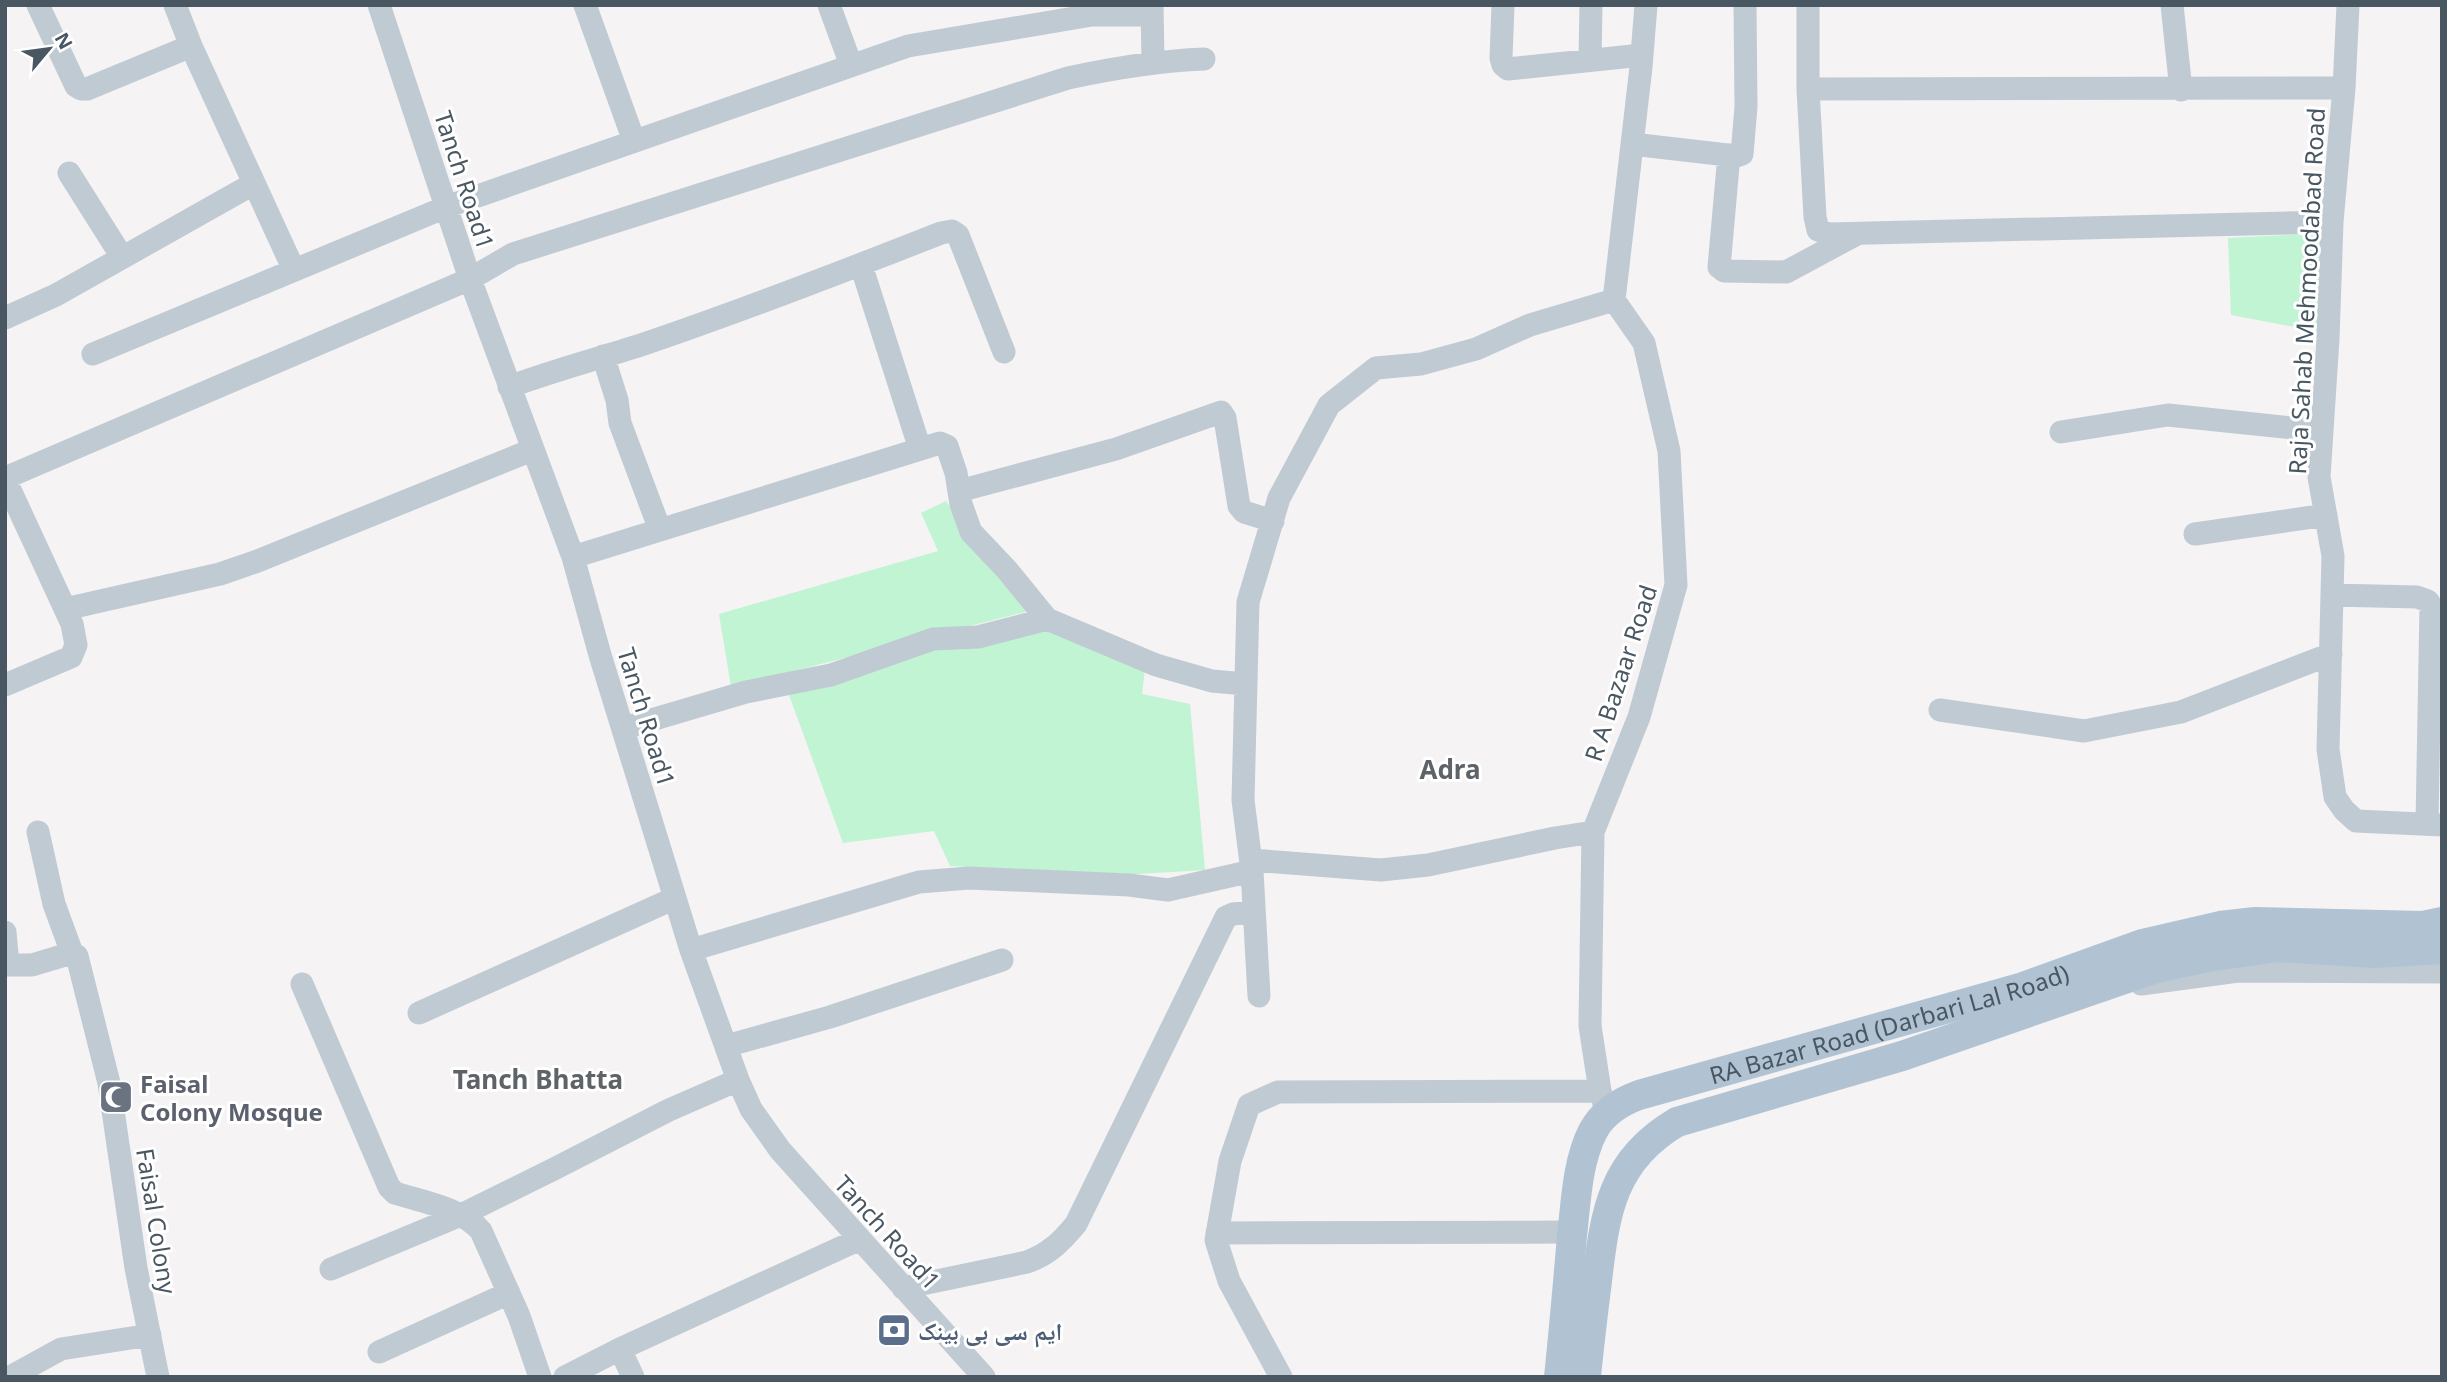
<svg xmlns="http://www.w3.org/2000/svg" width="2447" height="1382" font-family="'Noto Sans','Noto Naskh Arabic',sans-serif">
	<rect width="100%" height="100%" fill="#f5f3f3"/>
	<path fill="#c0f4d3" d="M 2326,233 L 2322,332 L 2231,315 L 2228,238 Z
		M 946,501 L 1004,580 L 1029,611 L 731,687 L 719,614 L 938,551 L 921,513 Z
		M 1050,627 L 1145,669 L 1142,694 L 1190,704 L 1205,870 L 1121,875 L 950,866 L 934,831 L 843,843 L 789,695 L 935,645 Z"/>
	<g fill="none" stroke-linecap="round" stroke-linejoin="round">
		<path stroke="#c0cad3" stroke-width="23" d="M 38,5 L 76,86 L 81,89 L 87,89 L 191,46
			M 175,5 L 191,46 L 293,268
			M 379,5 L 470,279 L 573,557 L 600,655 L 691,950 L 738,1080 L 751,1109 L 780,1150 L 984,1377
			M 585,5 L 634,141
			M 829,5 L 851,65
			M 1152,5 L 1153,62
			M 1503,5 L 1501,58 L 1503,65 L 1508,69 L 1642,55
			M 1808,5 L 1808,89 L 1815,217 L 1818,230 L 1829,234 L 2332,222
			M 2172,5 L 2181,90
			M 2348,5 L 2344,88 L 2332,222 L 2328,339 L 2319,477 L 2333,556 L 2328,749 L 2335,797 L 2344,810 L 2356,821 L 2442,825
			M 1590,60 L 1591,5
			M 1808,89 L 2344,88
			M 1632,144 L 1736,156 L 1742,154 L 1746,107 L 1745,5
			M 1729,155 L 1719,267 L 1724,271 L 1786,272 L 1855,235
			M 69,173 L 122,257
			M 861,265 L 920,449
			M 5,318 L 56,295 L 253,184
			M 93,354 L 446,207 L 908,46 L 1092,15 L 1152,15
			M 603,356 L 617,400 L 620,423 L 660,530
			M 509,387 C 552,371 597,359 641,345 C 742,311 842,272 941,233 L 952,231 L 958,235 L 1004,352
			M 2061,432 L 2168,415 L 2322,431
			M 5,478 L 470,279 L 513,254 L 1068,78 C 1114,68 1157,61 1204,59
			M 5,479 L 72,624 L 76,645 L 71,657 L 5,685
			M 959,491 L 1116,449 L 1221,412 L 1225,418 L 1239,506 L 1244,512 L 1273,521
			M 2195,534 L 2326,515
			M 573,557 L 940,443 L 947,446 L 956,473 L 961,504 L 971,532 L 1007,570 L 1047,619
			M 2332,595 L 2417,597 L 2428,601 L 2431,606 L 2427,823
			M 65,609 L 220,574 L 255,562 L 532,450
			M 1940,710 L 2084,731 L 2181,712 L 2331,654
			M 624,728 L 746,692 L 831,675 L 933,639 L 978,637 L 1047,619 L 1156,665 L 1212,681 L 1245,684
			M 38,832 L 54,904 L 72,953 L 77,956 L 109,1083 L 136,1268 L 158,1377
			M 1251,860 L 1381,870 L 1428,865 L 1555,838 L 1593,832
			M 5,932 L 8,965
			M 691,950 L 919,882 L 969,878 L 1129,885 L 1168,890 L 1252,871
			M 5,965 L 32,965 L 72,953
			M 302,984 L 389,1187 L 395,1193 C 423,1202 461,1208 481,1231 L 519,1316 L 540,1377
			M 2141,984 L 2238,971 L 2442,972
			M 1259,996 L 1252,871 L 1243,800 L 1248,602 L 1279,498 L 1329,405 L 1376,368 L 1421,364 L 1476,349 L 1530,325 L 1614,300
			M 419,1013 L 675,898
			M 726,1046 L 830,1017 L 1002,960
			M 1607,1113 L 1600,1091 L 1590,1026 L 1593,832 L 1639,717 L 1676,585 L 1669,451 L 1644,343 L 1614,300 L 1641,67 L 1646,5
			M 1217,1233 L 1573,1232
			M 331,1269 L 461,1215 L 552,1170 L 669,1110 L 738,1080
			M 903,1288 L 1027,1262 C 1049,1254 1061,1242 1076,1224 L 1226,917 L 1233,914 L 1254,912
			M 620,1349 L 633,1377
			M 379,1352 L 509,1293
			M 10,1377 L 61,1349 L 150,1335
			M 565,1377 L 620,1349 L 860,1239
			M 1281,1377 L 1229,1281 L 1216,1240 L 1230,1161 L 1249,1105 L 1278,1092 L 1600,1091"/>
		<g stroke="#b1c3d3" stroke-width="30">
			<path id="s1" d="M 1559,1377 C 1564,1330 1568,1283 1572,1236 C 1576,1202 1577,1162 1593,1131 C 1603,1112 1620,1102 1639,1095 L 2020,988 L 2142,944 L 2220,926 L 2255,922 L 2423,926 L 2442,922"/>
			<path d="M 1586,1377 C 1589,1345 1593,1313 1597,1281 C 1605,1212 1612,1160 1677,1122 L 1902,1056 L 2156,968 L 2208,957 L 2278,947 L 2375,953 L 2442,949"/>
		</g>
	</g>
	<defs>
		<g id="mosque-square" transform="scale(1.75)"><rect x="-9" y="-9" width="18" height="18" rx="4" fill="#6b7280" stroke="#fff"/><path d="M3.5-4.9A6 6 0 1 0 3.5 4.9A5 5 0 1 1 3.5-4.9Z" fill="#fff"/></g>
		<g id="bank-square" transform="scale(1.75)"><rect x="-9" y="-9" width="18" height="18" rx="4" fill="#5c6f8a" stroke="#fff"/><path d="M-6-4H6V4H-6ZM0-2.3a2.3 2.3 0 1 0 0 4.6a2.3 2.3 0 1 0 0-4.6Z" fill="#fff"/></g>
	</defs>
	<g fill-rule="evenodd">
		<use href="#mosque-square" x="116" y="1097"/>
		<use href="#bank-square" x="894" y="1330"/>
	</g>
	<g text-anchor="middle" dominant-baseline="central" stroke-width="6" stroke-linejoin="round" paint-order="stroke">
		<g font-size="24" fill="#485762" stroke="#fff">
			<text transform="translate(465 180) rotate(72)">Tanch Road1</text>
			<text transform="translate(2306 291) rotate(-87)">Raja Sahab Mehmoodabad Road</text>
			<text transform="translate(1620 673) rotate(-72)">R A Bazaar Road</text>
			<text transform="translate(647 717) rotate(73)">Tanch Road1</text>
			<text stroke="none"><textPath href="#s1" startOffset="569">RA Bazar Road (Darbari Lal Road)</textPath></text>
			<text transform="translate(157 1221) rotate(81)">Faisal Colony</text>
			<text transform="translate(888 1232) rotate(48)">Tanch Road1</text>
		</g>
		<g font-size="24" font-weight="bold" fill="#5b616d" stroke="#fff" text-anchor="start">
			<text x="140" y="1083">Faisal<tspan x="140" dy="28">Colony Mosque</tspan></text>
		</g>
		<g font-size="24" font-weight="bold" fill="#4e5e75" stroke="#fff" text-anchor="start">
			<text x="918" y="1330">ایم سی بی بینک</text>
		</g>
		<g font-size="26" font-weight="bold" fill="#5e6368" stroke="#fff">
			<text x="1450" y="769">Adra</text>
			<text x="538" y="1079">Tanch Bhatta</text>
		</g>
	</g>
	<rect width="2447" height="1382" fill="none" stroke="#485762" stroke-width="14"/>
	<g transform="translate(49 49) rotate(61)" stroke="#ffffff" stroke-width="5" paint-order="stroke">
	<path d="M0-5L12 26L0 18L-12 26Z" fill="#485762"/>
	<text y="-10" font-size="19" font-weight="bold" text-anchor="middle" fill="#485762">N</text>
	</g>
</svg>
